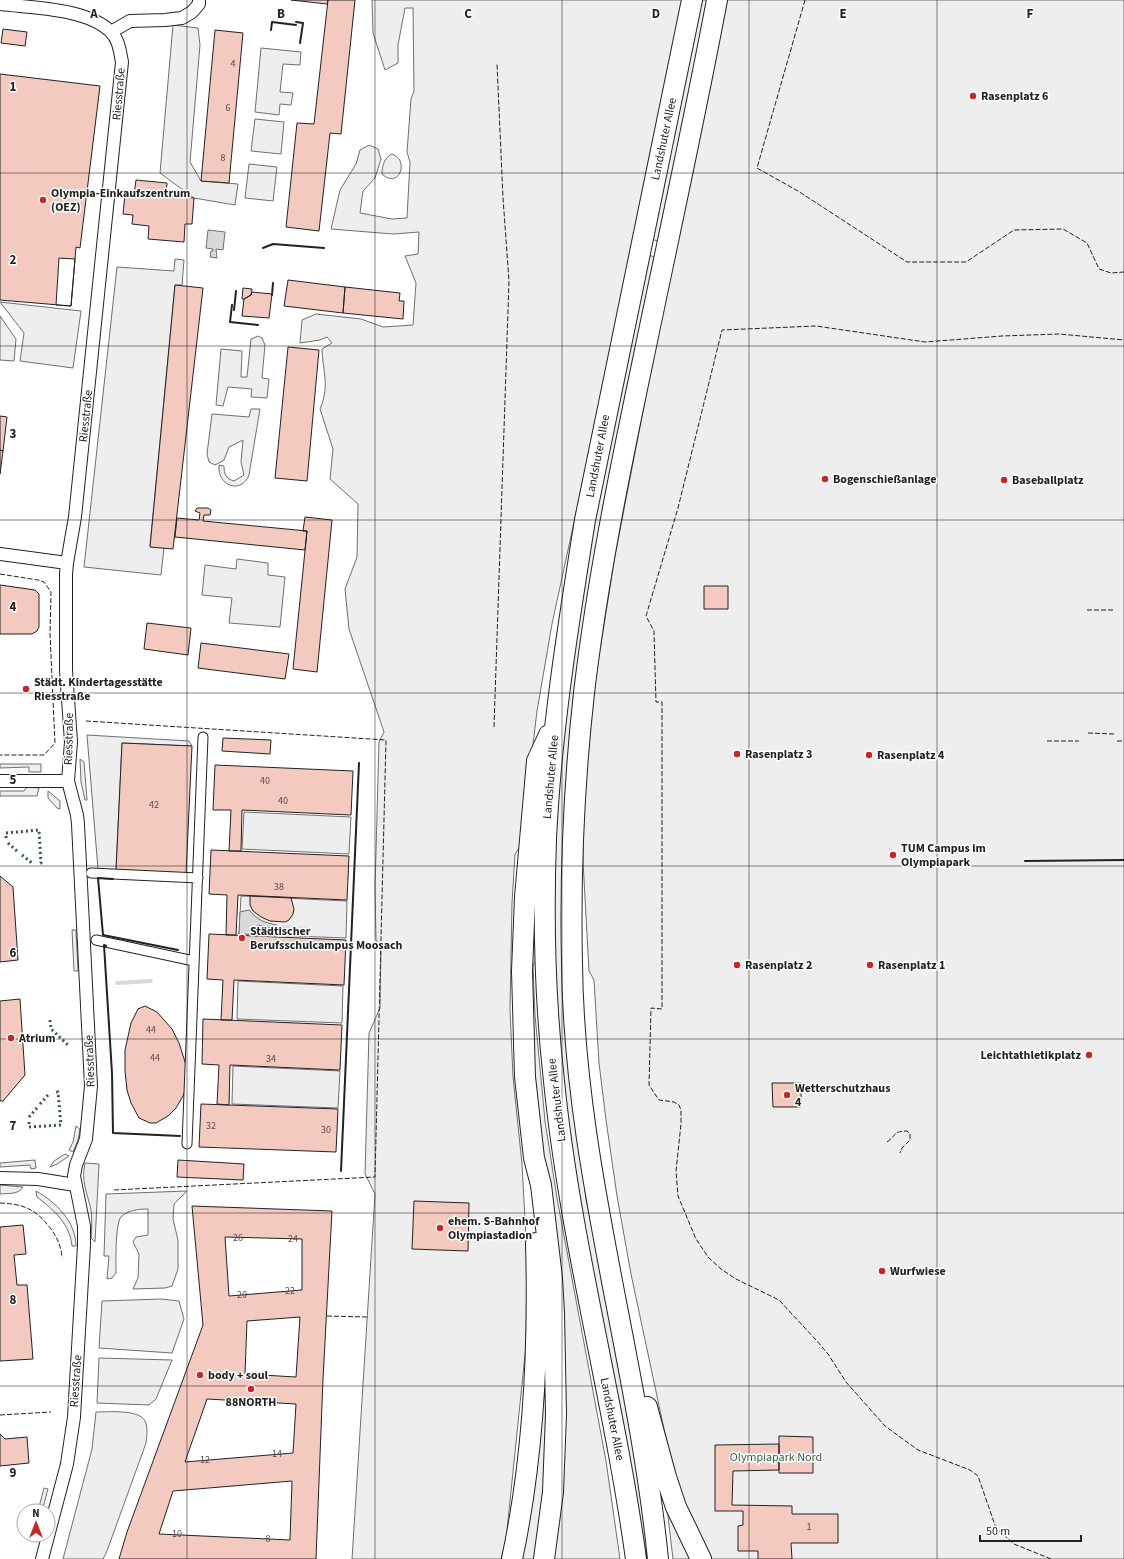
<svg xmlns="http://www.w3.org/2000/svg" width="1124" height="1559" font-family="'Source Sans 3',sans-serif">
	<rect width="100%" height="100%" fill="#fff"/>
	<path fill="#eee" stroke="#6f6f6f" d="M 372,0 L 686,0 L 613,342 L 552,624 L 537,711 L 521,845 L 515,854 L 512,903 L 510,1009 L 513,1077 L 522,1164 L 527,1256 L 526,1345 L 506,1540 L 501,1559 L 352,1559 L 375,1194 L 365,1174 L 369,1033 L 380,1008 L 381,947 L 376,940 L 375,888 L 379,742 L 384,732 L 349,629 L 345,589 L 357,557 L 358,504 L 330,479 L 333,449 L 320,409 C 330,385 323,374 322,349 L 332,343 L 327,337 L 320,340 L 300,343 L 302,320 L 316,314 L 361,319 L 383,327 L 413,325 L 416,283 L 405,256 L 418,254 L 419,232 L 393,234 L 331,229 L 340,190 L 356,164 L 360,150 L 369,145 L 378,149 L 381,159 L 375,178 L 363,191 L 360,213 L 392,219 L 407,218 L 410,162 L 407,152 L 411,99 L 414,91 L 413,8 L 405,8 L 398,45 L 398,63 L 385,70 L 373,33 Z
		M 700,0 L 711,0 L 661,242 L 651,239 Z
		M 725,0 L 1124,0 L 1124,1559 L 711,1559 L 682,1499 L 671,1462 L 631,1274 L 617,1196 L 606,1120 L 599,1063 L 594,980 L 589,971 L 583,861 L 583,819 L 587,755 L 596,675 L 615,556 L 644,406 L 653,350 Z
		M 173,25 L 198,28 L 200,45 L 190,162 L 201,181 L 238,184 L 235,205 L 194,198 L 160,173 Z
		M 261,48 L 301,52 L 300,65 L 283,64 L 280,92 L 293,93 L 291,105 L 280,104 L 279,115 L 255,112 Z
		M 255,119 L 284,122 L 281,154 L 251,151 Z
		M 392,154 C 410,160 399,190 382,174 C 382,166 384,158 392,154 Z
		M 249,164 L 277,167 L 273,201 L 245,198 Z
		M 648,255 L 658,258 L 584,636 L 579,1138 L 586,1199 L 615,1341 L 618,1365 L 635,1455 L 649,1559 L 645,1559 L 589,1254 L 562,1084 L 554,974 L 554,845 L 559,775 L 568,688 L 597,504 Z
		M 175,259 L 184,260 L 182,285 L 175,285 L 150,546 L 164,548 L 161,575 L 84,567 L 117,267 L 174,271 Z
		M 0,302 L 81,311 L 73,368 L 20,361 L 24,333 Z
		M 0,316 L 16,339 L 14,361 L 0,360 Z
		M 258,336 L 262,338 L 265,345 L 262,378 L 269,379 L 267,398 L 251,397 L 252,389 L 228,387 L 223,406 L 216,405 L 221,349 L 242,351 L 241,377 L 247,377 L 251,339 Z
		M 251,409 L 260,409 L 249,475 C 242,494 217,487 219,465 L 224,466 C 224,474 226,479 234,481 L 244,475 L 241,462 L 243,440 L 229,447 L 224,460 L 215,465 L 209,462 L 207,454 L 212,414 L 249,417 Z
		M 237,559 L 268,563 L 268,575 L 285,577 L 280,627 L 229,623 L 232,598 L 202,595 L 205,565 L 236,569 Z
		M 87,735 L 189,741 L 192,746 L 122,743 L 116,870 L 98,869 Z
		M 80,759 L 84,762 L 87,800 L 85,800 L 81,782 Z
		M 0,764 L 41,764 L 41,772 L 29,772 L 29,767 L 0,768 Z
		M 27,787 L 39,788 L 37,796 L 0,796 L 0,791 L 24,791 Z
		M 48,791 L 60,801 L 60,809 L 57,808 L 48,798 Z
		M 244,812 L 351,817 L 349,854 L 242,849 Z
		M 534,892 L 536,892 L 538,956 L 533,966 L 535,1015 L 545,1121 L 557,1198 L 606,1461 L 620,1559 L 552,1559 L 538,1122 L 530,1017 Z
		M 241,896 L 347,901 L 346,938 L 239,934 Z
		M 72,930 L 76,930 L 78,971 L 74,971 Z
		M 238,981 L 343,986 L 342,1023 L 237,1019 Z
		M 233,1066 L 340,1071 L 338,1108 L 232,1104 Z
		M 76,1126 L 80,1129 L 78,1140 L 73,1152 L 69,1150 L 73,1142 Z
		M 65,1154 L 69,1156 L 57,1164 L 50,1167 L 54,1161 Z
		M 35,1160 L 36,1168 L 31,1169 L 30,1165 L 0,1167 L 0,1163 Z
		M 85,1163 L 99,1164 L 95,1242 L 91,1238 C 92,1229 92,1219 91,1210 C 87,1192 81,1182 85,1163 Z
		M 0,1185 L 23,1187 C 18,1195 9,1193 0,1194 Z
		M 36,1191 C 56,1202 76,1222 76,1246 L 72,1246 C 70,1224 54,1210 37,1197 Z
		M 187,1191 L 174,1204 L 173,1219 L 178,1240 L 178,1269 L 172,1286 L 165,1288 L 133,1289 L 138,1278 L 139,1254 L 133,1242 L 136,1237 L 148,1235 L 148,1209 C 139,1209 128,1210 121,1217 C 115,1224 116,1262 116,1273 L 112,1278 L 107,1279 L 109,1256 L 104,1256 L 106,1194 Z
		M 543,1269 L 547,1461 L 537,1559 L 519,1559 Z
		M 161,1299 L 179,1301 L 184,1319 L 172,1353 L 99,1348 L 102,1301 Z
		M 99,1358 L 172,1360 L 156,1399 L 149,1405 L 97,1403 Z
		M 96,1412 C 108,1412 139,1409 145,1421 C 148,1427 147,1436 146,1443 L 107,1551 L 103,1559 L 63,1559 L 92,1449 Z
		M 44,1488 L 48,1489 L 42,1511 L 38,1511 Z
		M 667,1508 L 695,1559 L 673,1559 Z"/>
	<path fill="#d9d9d9" stroke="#6f6f6f" d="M 208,230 L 225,232 L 223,250 L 216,249 L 217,258 L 210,257 L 211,251 L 213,251 L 213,249 L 206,248 Z
		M 249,910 C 257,920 265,923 277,925 L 278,929 L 257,925 L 257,928 L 265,930 L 265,935 L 239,934 L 240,912 Z"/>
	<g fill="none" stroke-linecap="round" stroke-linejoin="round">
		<path stroke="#d9d9d9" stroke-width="4" d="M 277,927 L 308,929
			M 117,983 L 151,981"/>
	</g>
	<path fill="#f3c9c0" stroke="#222" fill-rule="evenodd" d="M 291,0 L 328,0 L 327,4 Z
		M 328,0 L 355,0 L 341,134 L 330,133 L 319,231 L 286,227 L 297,123 L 314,124 Z
		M 3,29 L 27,32 L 25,46 L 1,43 Z
		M 215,30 L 243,33 L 229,183 L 201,181 Z
		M 0,74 L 100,86 L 80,248 L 76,247 L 71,306 L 0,300 Z
		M 136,180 L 167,183 L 166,196 L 194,198 L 192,224 L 185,224 L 184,242 L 148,239 L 149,226 L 132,224 L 133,215 L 123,214 L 125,194 L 134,195 Z
		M 59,258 L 75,259 L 71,306 L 56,305 Z
		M 288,280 L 345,287 L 343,313 L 284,306 Z
		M 175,285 L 203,288 L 173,549 L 150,547 Z
		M 345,287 L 400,293 L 399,301 L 404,301 L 403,319 L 343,313 Z
		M 243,288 L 252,289 L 251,295 L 244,299 L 242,299 Z
		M 252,292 L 272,294 L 269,318 L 242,316 L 244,299 L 251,295 Z
		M 288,347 L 319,350 L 307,481 L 275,478 Z
		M 0,416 L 7,417 L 3,451 L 0,450 Z
		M 0,450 L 3,451 L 0,474 Z
		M 197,508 L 208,508 L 211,510 L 210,515 L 204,515 L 203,521 L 307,531 L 305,550 L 175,537 L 177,518 L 199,520 L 200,513 L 195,511 Z
		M 305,517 L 332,520 L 317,672 L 293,669 L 307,531 L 303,531 Z
		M 0,585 L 35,590 L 39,594 L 39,627 L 37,631 L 32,634 L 0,634 Z
		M 704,586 L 728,586 L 728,609 L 704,609 Z
		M 147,623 L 191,628 L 188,655 L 144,649 Z
		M 201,643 L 289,654 L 285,679 L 198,668 Z
		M 223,738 L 271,740 L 270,754 L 222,751 Z
		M 122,743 L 192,746 L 186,874 L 116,870 Z
		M 215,765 L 353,771 L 351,815 L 242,810 L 241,851 L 229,851 L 231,810 L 213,810 Z
		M 211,850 L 349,856 L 347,900 L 238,895 L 236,935 L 226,935 L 227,895 L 209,894 Z
		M 0,876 L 13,887 L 18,960 L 0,962 Z
		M 250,896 L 291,898 L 294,909 L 293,914 L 289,920 L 285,922 L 270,921 L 261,917 L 253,911 L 250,905 Z
		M 209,934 L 346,940 L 344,985 L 234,980 L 232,1020 L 221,1020 L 223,980 L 207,979 Z
		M 20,999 L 25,1075 L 3,1101 L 0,1101 L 0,1001 Z
		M 145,1006 L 157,1012 L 172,1029 L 179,1043 L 186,1065 L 186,1088 L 183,1096 L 176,1108 L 168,1116 L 156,1123 L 150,1123 L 139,1118 L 131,1103 L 127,1090 L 125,1071 L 125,1050 L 131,1023 L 138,1009 Z
		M 203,1019 L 342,1025 L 340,1070 L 230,1065 L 229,1105 L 217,1104 L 219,1065 L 202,1064 Z
		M 772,1083 L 801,1083 L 801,1107 L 773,1107 Z
		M 201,1104 L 338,1109 L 336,1152 L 199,1147 Z
		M 178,1160 L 244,1164 L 243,1180 L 177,1177 Z
		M 414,1201 L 469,1203 L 468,1251 L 412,1249 Z
		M 192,1206 L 332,1211 L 323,1379 L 316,1559 L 119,1559 L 127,1532 L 203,1325 ZM 225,1237 L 302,1239 L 302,1290 L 229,1296 ZM 300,1317 L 296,1377 L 245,1374 L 247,1321 ZM 207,1399 L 296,1404 L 293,1453 L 185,1462 ZM 292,1481 L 290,1540 L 159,1534 L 173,1491 Z
		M 23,1225 L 26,1254 L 14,1255 L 17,1285 L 27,1285 L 33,1359 L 0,1361 L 0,1227 Z
		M 0,1434 L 5,1439 L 27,1437 L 29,1463 L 0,1466 Z
		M 779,1436 L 813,1437 L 813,1473 L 779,1473 Z
		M 779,1444 L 779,1470 L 733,1471 L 732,1505 L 792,1506 L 792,1514 L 838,1514 L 838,1543 L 791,1543 L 792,1559 L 758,1559 L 758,1551 L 738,1551 L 738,1526 L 743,1525 L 743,1511 L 715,1511 L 715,1445 Z"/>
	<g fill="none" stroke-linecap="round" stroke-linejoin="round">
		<g stroke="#222" stroke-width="11">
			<path id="pedestrian" d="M 91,873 L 198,878
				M 96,940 L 194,961
				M 187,1144 L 203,737"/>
		</g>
		<g stroke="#222" stroke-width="14">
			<path id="minor" d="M 0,4 C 32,8 86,8 110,31 C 119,39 120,52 122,62 L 75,517 L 67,563 L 66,574 L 66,670 L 71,742 L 68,781 L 77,815 L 78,824 L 91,1086 L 86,1139 L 76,1165 L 74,1176 L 84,1226 L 84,1245 L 74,1417 L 67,1464 L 42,1559
				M 111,32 L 130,21 L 165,20 L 182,18 L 192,12 L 199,4 L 199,0
				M 0,554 L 67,563
				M 0,781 L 68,781
				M 0,1178 L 38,1179 L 75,1185"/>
		</g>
		<g stroke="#222" stroke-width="22">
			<path id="trunk" d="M 647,1407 L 666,1477 L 676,1507 L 701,1559
				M 512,1559 C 534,1456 539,1348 536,1243
				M 544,1559 L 553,1492 L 556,1414 L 554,1313 L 552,1278 L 541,1185 L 534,1158 L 525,1077 L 522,971 L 525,897 L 537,761 L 549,735
				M 636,1559 C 614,1399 570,1242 554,1081 C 545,1001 543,920 546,839 C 551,732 568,626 585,520 L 692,0
				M 658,1559 C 638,1359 574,1165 572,963 C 570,873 574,783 584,693 C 597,583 619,474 642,365 C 667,244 694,122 717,0"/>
		</g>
		<use href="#pedestrian" stroke="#fff" stroke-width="9"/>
		<use href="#minor" stroke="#fff" stroke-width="12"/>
		<use href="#trunk" stroke="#fff" stroke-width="20"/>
		<path stroke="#2f5e38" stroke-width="3" stroke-dasharray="2 3" stroke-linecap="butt" d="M 6,838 L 6,833 L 39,830 L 41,863 L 38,864
			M 8,843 L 18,852
			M 22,855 L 32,863
			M 50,1020 L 51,1029 L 69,1046
			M 40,1104 L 48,1095
			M 29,1117 L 37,1108
			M 29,1122 L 29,1127 L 61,1125 L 58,1092 L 55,1092"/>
		<path stroke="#222" stroke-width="1" stroke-dasharray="5 2" stroke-linecap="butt" d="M 805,0 L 757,168 L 798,191 L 907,262 L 966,262 L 1014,230 L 1063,229 L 1087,243 L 1099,269 L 1111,273 L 1124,272
			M 0,574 L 38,580 L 44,582 L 51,592 L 50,634 L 55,743 L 44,755 L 0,755
			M 1087,610 L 1113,610
			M 86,721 L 386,740 L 375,1177 L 114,1190
			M 494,727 L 509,281 L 503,198 L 497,64
			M 1088,733 L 1114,734
			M 1047,741 L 1079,741
			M 1117,741 L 1124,741
			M 887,1142 C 896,1136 893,1131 907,1131 L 910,1134 L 910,1140 L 902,1148 L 900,1153
			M 0,1203 C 24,1204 36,1209 51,1229 C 58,1239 61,1246 62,1258
			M 327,1316 L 367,1317
			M 0,1415 L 51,1412
			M 1051,1559 L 1014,1544 L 996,1528 L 978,1476 L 970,1470 L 918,1450 L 885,1426 L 846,1382 L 828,1354 L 817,1341 L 779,1300 L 736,1279 L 721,1269 L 708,1257 L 696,1239 L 678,1196 L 676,1171 L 681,1124 L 681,1110 L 679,1105 L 674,1102 L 659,1100 L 649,1085 L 651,1008 L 662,1009 L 662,702 L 656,702 L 654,631 L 646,616 L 678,508 L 722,330 L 816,326 L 925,342 L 1002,336 L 1059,334 L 1124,340"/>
		<path stroke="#222" stroke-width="2" d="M 296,22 L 303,23 L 300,43
			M 271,30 L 272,22 L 296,25
			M 263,248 L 273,244 L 324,248
			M 272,295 L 273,283
			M 232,305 L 230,322 L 258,325
			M 234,310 L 236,291
			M 1025,861 L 1124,860
			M 113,879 L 98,878 L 103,935 L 178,950
			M 106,946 L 104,945 L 112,1073 L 113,1133 L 180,1136
			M 341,1171 L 359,763"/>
	</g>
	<path fill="none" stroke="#222" stroke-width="1" stroke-opacity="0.55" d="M 187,0 L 187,1559M 375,0 L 375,1559M 562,0 L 562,1559M 749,0 L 749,1559M 937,0 L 937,1559M 0,173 L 1124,173M 0,346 L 1124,346M 0,520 L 1124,520M 0,693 L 1124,693M 0,866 L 1124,866M 0,1039 L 1124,1039M 0,1213 L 1124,1213M 0,1386 L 1124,1386"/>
	<g fill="#c62828" stroke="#fff" stroke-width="1.5">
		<circle cx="973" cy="96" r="4"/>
		<circle cx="43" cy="200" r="4"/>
		<circle cx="825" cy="479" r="4"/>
		<circle cx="1004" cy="480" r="4"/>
		<circle cx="26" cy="689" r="4"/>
		<circle cx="737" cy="754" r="4"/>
		<circle cx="869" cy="755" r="4"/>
		<circle cx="893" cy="855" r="4"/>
		<circle cx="242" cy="938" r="4"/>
		<circle cx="737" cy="965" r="4"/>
		<circle cx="870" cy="965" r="4"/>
		<circle cx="11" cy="1038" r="4"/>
		<circle cx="1089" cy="1055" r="4"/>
		<circle cx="787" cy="1095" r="4"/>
		<circle cx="440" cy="1228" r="4"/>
		<circle cx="882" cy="1271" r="4"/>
		<circle cx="200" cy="1375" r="4"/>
		<circle cx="251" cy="1389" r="4"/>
	</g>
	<g text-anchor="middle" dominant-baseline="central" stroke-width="3" stroke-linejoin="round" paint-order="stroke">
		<g font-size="10" fill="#564c4a">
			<text x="233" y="64">4</text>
			<text x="228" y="108">6</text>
			<text x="223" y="158">8</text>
			<text x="265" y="781">40</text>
			<text x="283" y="801">40</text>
			<text x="154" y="805">42</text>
			<text x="279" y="887">38</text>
			<text x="151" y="1030">44</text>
			<text x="155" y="1058">44</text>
			<text x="271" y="1059">34</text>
			<text x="211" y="1126">32</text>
			<text x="326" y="1130">30</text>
			<text x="238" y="1238">26</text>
			<text x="293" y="1239">24</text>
			<text x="290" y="1291">22</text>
			<text x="242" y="1295">20</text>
			<text x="277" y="1454">14</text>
			<text x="205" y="1460">12</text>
			<text x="809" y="1527">1</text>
			<text x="177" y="1534">10</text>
			<text x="268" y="1539">8</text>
		</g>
		<g font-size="12" fill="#222" stroke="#fff">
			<text transform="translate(119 94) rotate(-85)">Riesstraße</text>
			<text transform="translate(664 139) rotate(-78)">Landshuter Allee</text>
			<text transform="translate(86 416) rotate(-84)">Riesstraße</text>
			<text transform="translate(598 456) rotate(-79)">Landshuter Allee</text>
			<text transform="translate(69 739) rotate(-89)">Riesstraße</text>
			<text transform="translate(551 777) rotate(-85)">Landshuter Allee</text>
			<text transform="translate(90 1061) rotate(-92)">Riesstraße</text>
			<text transform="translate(557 1100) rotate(-97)">Landshuter Allee</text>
			<text transform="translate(76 1381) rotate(-86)">Riesstraße</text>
			<text transform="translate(612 1419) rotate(79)">Landshuter Allee</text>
		</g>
		<g font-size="12" font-weight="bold" fill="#222" stroke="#fff" text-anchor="start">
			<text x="981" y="96">Rasenplatz 6</text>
			<text x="51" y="193">Olympia-Einkaufszentrum<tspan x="51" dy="14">(OEZ)</tspan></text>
			<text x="833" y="479">Bogenschießanlage</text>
			<text x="1012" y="480">Baseballplatz</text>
			<text x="34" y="682">Städt. Kindertagesstätte<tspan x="34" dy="14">Riesstraße</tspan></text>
			<text x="745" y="754">Rasenplatz 3</text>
			<text x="877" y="755">Rasenplatz 4</text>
			<text x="901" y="848">TUM Campus im<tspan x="901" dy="14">Olympiapark</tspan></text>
			<text x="250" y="931">Städtischer<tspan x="250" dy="14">Berufsschulcampus Moosach</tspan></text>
			<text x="745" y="965">Rasenplatz 2</text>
			<text x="878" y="965">Rasenplatz 1</text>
			<text x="19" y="1038">Atrium</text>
			<text x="1081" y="1055" text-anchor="end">Leichtathletikplatz</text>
			<text x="795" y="1088">Wetterschutzhaus<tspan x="795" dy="14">4</tspan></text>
			<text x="448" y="1221">ehem. S-Bahnhof<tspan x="448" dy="14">Olympiastadion</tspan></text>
			<text x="890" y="1271">Wurfwiese</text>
			<text x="208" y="1375">body + soul</text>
			<text x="251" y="1402" text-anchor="middle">88NORTH</text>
		</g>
		<g font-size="12" fill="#2f5e38" stroke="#fff">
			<text x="776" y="1457">Olympiapark Nord</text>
		</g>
	</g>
	<g font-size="13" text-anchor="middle" font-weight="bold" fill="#222" stroke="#fff" stroke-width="3" stroke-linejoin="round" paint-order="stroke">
		<text x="94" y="18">A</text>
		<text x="281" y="18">B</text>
		<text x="468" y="18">C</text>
		<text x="656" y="18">D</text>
		<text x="843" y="18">E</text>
		<text x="1030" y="18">F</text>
		<text x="13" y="91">1</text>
		<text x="13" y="264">2</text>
		<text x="13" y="438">3</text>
		<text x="13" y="611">4</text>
		<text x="13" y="784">5</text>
		<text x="13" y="957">6</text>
		<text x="13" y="1130">7</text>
		<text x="13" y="1304">8</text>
		<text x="13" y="1477">9</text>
	</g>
	<g transform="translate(36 1523)"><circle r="19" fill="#ffffff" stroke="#a7a7a7"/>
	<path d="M0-3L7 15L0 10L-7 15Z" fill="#c62828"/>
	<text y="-6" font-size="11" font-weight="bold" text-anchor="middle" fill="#222222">N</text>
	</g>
	<path d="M980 1535v6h101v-6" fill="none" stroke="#222222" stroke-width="2"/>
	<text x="986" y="1535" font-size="12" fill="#222222" stroke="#ffffff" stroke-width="3" paint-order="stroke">50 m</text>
</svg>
